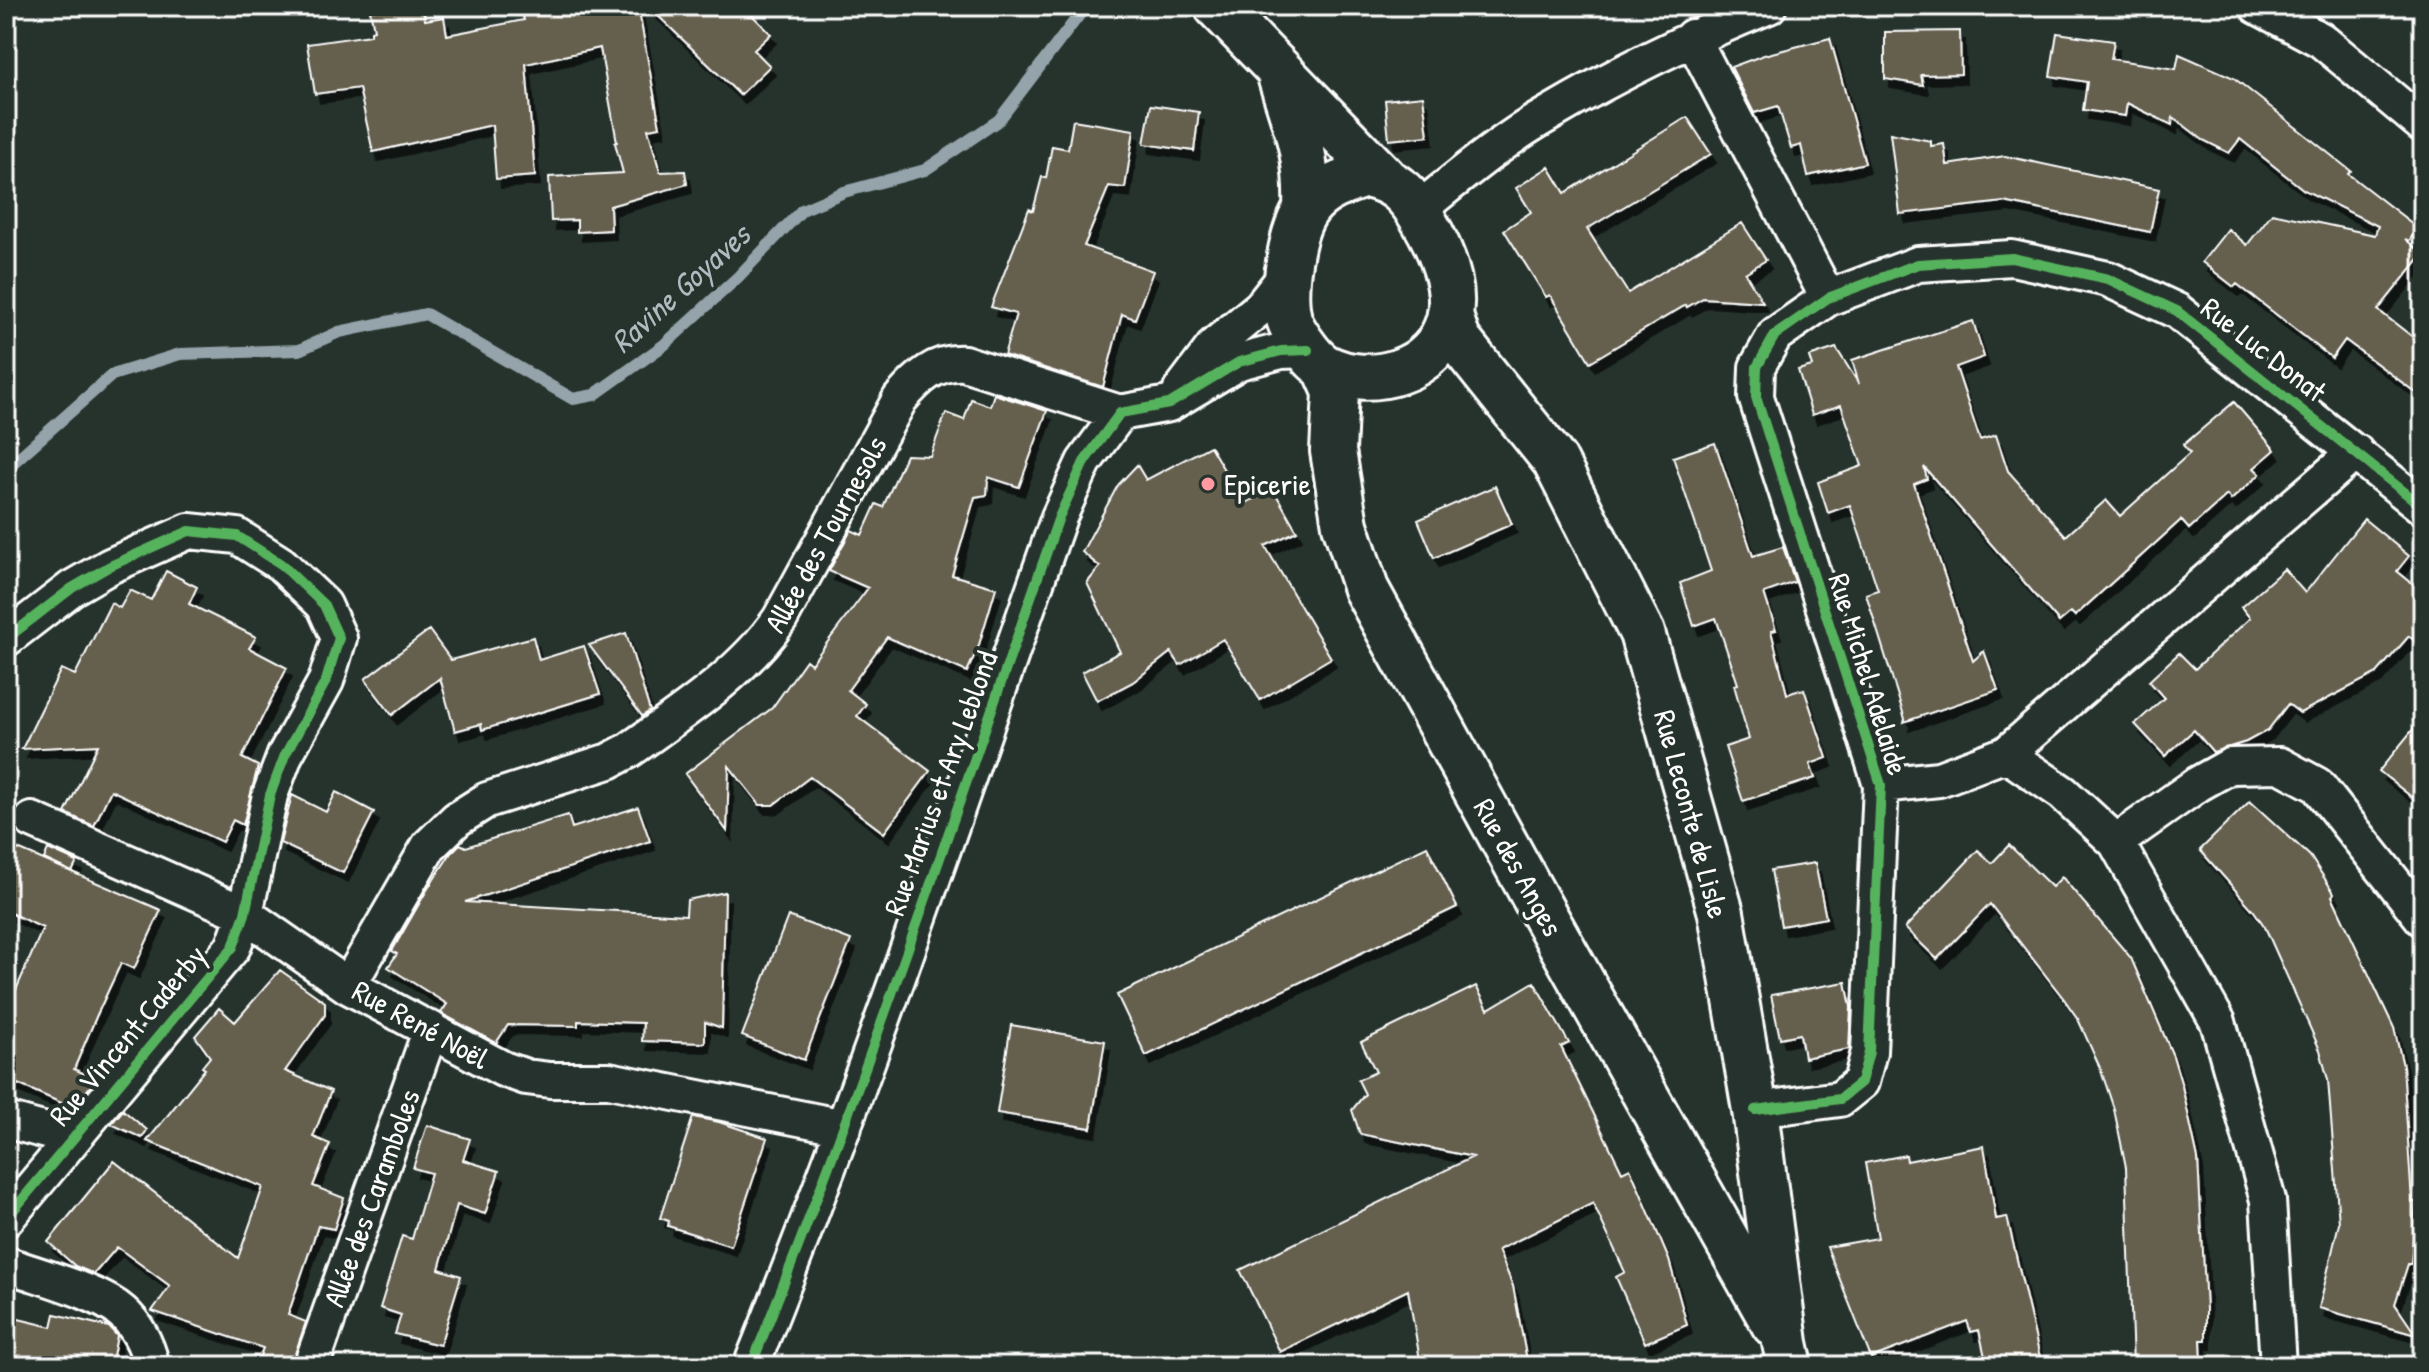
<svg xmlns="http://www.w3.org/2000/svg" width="2429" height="1372" font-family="'Patrick Hand',sans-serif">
	<defs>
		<filter id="shadow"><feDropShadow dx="5" dy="9" stdDeviation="0" flood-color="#0009"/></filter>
	</defs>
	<rect width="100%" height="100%" fill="#26332d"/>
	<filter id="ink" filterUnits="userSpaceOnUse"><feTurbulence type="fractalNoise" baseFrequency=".0125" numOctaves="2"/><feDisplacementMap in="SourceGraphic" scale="16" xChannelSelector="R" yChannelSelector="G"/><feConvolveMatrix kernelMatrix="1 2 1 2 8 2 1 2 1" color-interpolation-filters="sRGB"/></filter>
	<g filter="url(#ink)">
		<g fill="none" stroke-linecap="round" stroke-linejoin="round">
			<path stroke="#95a4ab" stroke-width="12" d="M 6,469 L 112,375 L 180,354 L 299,350 L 339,332 L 426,314 L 573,399 L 594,395 L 664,345 L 738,277 L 802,210 L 844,192 L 925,170 L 999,120 L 1086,6"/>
		</g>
		<path fill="#655f4e" stroke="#fff" stroke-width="2" filter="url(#shadow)" d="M 393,6 L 423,6 L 425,20 L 444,17 L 447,35 L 524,20 L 520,6 L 638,6 L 660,127 L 648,129 L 660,172 L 685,171 L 687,184 L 610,206 L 611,230 L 577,232 L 577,220 L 551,221 L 549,177 L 623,173 L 615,143 L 617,142 L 600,48 L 526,64 L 535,176 L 496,179 L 492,125 L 373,152 L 359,88 L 315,94 L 307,44 L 371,35 L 371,31 L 374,30 L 370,10 Z
			M 648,6 L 743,6 L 771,34 L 754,50 L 770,66 L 740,95 Z
			M 1960,31 L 1961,74 L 1921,75 L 1923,85 L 1885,79 L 1885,32 Z
			M 2057,33 L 2114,41 L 2111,59 L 2176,69 L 2179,54 L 2234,78 L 2351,171 L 2348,174 L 2418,228 L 2409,241 L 2405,239 L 2423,254 L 2378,310 L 2423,345 L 2423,398 L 2345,340 L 2332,358 L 2237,284 L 2234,287 L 2202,262 L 2228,229 L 2247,245 L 2272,213 L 2375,235 L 2378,226 L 2304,190 L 2240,139 L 2229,153 L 2203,140 L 2173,117 L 2172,125 L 2127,103 L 2125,116 L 2083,110 L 2087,82 L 2050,76 Z
			M 1830,38 L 1865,163 L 1808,176 L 1801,145 L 1791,148 L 1778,106 L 1754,113 L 1731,67 L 1764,55 Z
			M 1423,96 L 1428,136 L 1389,140 L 1385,100 Z
			M 1151,105 L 1199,112 L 1194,151 L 1144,144 Z
			M 1687,117 L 1711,154 L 1587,229 L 1628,293 L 1742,223 L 1766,260 L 1745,273 L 1763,302 L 1703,298 L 1687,307 L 1686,305 L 1590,362 L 1550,295 L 1546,297 L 1504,230 L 1531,212 L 1516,188 L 1549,167 L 1565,193 Z
			M 1073,120 L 1134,130 L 1125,188 L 1109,186 L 1084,246 L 1153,271 L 1135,319 L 1122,314 L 1103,387 L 1004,355 L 1016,314 L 991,307 L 1029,209 L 1033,211 L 1042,177 L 1046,178 L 1052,146 L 1068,149 Z
			M 1890,133 L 1931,141 L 1931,146 L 1944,144 L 1947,165 L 2005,156 L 2159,189 L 2150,232 L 2004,202 L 1900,214 Z
			M 1973,321 L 1984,357 L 1956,367 L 1980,440 L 1996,435 L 2008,471 L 2066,536 L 2106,500 L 2120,516 L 2190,453 L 2183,445 L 2234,402 L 2275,450 L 2254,468 L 2260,474 L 2231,500 L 2227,495 L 2189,529 L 2181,520 L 2075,616 L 2071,612 L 2059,622 L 1924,467 L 1927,479 L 1914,484 L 1973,661 L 1984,651 L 1998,690 L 1904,722 L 1905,719 L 1866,594 L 1878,590 L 1850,505 L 1828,513 L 1818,482 L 1862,466 L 1841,405 L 1812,415 L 1798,370 L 1812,366 L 1809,357 L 1836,348 L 1859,384 L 1852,360 Z
			M 994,394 L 1047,411 L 1019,487 L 988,477 L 987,495 L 975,497 L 952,575 L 996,588 L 978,648 L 967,672 L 887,637 L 848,690 L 866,704 L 857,716 L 930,771 L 884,833 L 810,777 L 773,805 L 760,805 L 729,766 L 727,831 L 685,774 L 772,708 L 806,660 L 811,664 L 868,588 L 829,571 L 851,530 L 862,535 L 876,504 L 883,507 L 906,455 L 930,456 L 946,413 L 964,420 L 971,399 L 990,406 Z
			M 1715,443 L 1753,556 L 1783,547 L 1795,582 L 1764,593 L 1776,630 L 1771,631 L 1787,694 L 1804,689 L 1827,758 L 1810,764 L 1815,778 L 1743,801 L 1725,747 L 1749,739 L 1734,685 L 1738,684 L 1716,618 L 1694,626 L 1680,583 L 1711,571 L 1673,457 Z
			M 1210,446 L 1244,504 L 1273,489 L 1297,531 L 1265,546 L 1331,658 L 1260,700 L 1223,639 L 1180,665 L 1171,652 L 1133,682 L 1097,701 L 1082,672 L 1120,652 L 1087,583 L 1100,567 L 1082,552 L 1118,485 L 1137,465 L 1146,480 Z
			M 1495,486 L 1512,524 L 1434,558 L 1418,520 Z
			M 2364,519 L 2409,556 L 2397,571 L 2423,592 L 2423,648 L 2409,636 L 2377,673 L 2300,713 L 2288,704 L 2268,730 L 2246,742 L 2213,752 L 2194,730 L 2165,756 L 2135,724 L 2164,698 L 2149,681 L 2179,653 L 2195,669 L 2250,618 L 2241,607 L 2284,569 L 2305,593 Z
			M 166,571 L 197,587 L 189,604 L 256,637 L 249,648 L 287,668 L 242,758 L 258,766 L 243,825 L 233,820 L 222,842 L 111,790 L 94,826 L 65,813 L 98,745 L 22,749 L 61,669 L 75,675 L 111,603 L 120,608 L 130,590 L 151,600 Z
			M 429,630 L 451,660 L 533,637 L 539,660 L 584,646 L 600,694 L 482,730 L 481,724 L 455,731 L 440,678 L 392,715 L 365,679 Z
			M 626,633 L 650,711 L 642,716 L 589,645 Z
			M 2423,717 L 2423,806 L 2379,771 Z
			M 336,792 L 374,812 L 343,873 L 280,843 L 292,795 L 326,812 Z
			M 2250,801 L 2310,856 L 2334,893 L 2332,896 L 2394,1028 L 2403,1066 L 2412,1202 L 2416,1202 L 2411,1264 L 2408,1264 L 2395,1304 L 2416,1335 L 2319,1308 L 2339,1223 L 2328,1080 L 2320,1050 L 2265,927 L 2254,911 L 2200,850 Z
			M 638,807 L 650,841 L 465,902 L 686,915 L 687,900 L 725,892 L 722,1028 L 705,1022 L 705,1043 L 642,1041 L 643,1023 L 578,1021 L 578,1026 L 508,1025 L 496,1043 L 446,1016 L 441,1013 L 447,1004 L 388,967 L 397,954 L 392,951 L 427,890 L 451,853 L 460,844 L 466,847 L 568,815 L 572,828 Z
			M 6,844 L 161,910 L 134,969 L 121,963 L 96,1017 L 74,1069 L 94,1078 L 90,1082 L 92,1084 L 73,1108 L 6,1079 L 6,986 L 16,990 L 43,928 L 6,911 Z
			M 2009,845 L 2052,887 L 2062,877 L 2131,958 L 2173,1056 L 2182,1086 L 2198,1159 L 2206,1309 L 2206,1340 L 2201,1340 L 2202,1366 L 2133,1366 L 2126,1167 L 2114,1109 L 2101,1070 L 2078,1019 L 2064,999 L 1990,904 L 1937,959 L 1905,928 L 1978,850 L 1992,863 Z
			M 1427,846 L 1457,907 L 1146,1056 L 1117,995 Z
			M 48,849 L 77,862 L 72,872 L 44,859 Z
			M 1815,863 L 1826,918 L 1781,926 L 1771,870 Z
			M 788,916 L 851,940 L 804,1060 L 742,1036 Z
			M 280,970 L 325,1002 L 325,1015 L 285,1071 L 331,1091 L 313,1137 L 330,1144 L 313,1186 L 344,1198 L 334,1229 L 318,1226 L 288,1315 L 306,1322 L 291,1366 L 256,1366 L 263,1348 L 152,1311 L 170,1286 L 117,1247 L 94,1274 L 75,1266 L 48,1242 L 114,1161 L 238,1258 L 263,1187 L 147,1141 L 205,1069 L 202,1067 L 210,1057 L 195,1036 L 219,1008 L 235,1022 Z
			M 1534,982 L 1569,1043 L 1561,1047 L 1622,1172 L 1630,1168 L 1669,1260 L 1687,1325 L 1645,1343 L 1616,1277 L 1625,1272 L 1593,1203 L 1498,1250 L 1513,1286 L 1528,1366 L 1421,1366 L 1408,1290 L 1280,1352 L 1240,1270 L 1473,1157 L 1360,1134 L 1352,1110 L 1365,1094 L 1358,1080 L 1376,1072 L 1361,1042 L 1476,986 L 1488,1009 Z
			M 1846,982 L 1851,1007 L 1849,1049 L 1804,1058 L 1800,1034 L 1780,1038 L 1771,995 Z
			M 1011,1025 L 1105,1041 L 1091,1128 L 997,1113 Z
			M 123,1110 L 147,1130 L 142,1138 L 111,1124 Z
			M 693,1117 L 719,1122 L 767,1138 L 731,1246 L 668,1226 L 669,1221 L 660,1218 Z
			M 427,1125 L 470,1139 L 463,1160 L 499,1171 L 485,1214 L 457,1205 L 439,1269 L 461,1276 L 440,1345 L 395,1334 L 401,1315 L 380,1308 L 402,1236 L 412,1239 L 431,1173 L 413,1168 Z
			M 1984,1146 L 1996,1219 L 2007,1217 L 2042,1366 L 1987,1366 L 1979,1330 L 1971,1332 L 1967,1321 L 1871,1358 L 1827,1247 L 1878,1238 L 1865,1163 L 1906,1155 L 1907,1161 Z
			M 55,1314 L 109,1327 L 117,1336 L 111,1366 L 26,1366 L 6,1361 L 6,1316 L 52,1327 Z"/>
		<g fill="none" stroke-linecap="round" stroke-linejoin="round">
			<g stroke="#fff" stroke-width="40">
				<path id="street" d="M 2257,6 L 2321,40 L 2423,125
					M 1692,37 L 1828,298
					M 1418,210 C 1459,177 1501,141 1547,115 C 1618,73 1692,37 1769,6
					M 1181,390 L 1215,345 L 1261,307 L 1288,273
					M 6,639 L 72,588 L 110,566 L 189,531 L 237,536 L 281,564 L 324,605 L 339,638 L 326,681 L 285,755 L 270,795 L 245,914 L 233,947 L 6,1219
					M 2006,754 L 2063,793 L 2116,842 L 2218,1022 L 2268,1200 L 2278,1366
					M 1881,785 L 1939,779 L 2006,754 L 2356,452
					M 32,820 L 245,914 L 348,986 L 503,1069 L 526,1077 L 550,1080 L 609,1080 L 844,1127
					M 2116,842 L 2198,784 L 2230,766 L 2280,765 L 2317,785 L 2423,919
					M 348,986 L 429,846 L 457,819 L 487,800 L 609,761 L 628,751 C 681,713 742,674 780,619 L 900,399 C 918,378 935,361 964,363 L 1120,413
					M 1755,1110 L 1840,1099 L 1861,1082 L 1869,1052 L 1881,785 L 1756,397 L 1757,367 L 1775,335 L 1828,298 L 1918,264 L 2012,258 L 2108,279 L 2177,311 L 2423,507
					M 6,1120 L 50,1132 L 67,1143
					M 6,1264 C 37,1276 98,1291 122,1312 C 138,1326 147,1346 152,1366
					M 311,1366 L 431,1029
					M 751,1366 C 864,1087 959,801 1059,517 L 1084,462 L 1120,413 L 1169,404 L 1239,362 L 1281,351 L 1308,350"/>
			</g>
			<g stroke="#fff" stroke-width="50">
				<path id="secondary" d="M 1217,6 L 1384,178
					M 1281,79 C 1297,129 1308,155 1306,209
					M 1365,175 C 1395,180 1409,195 1424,221 C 1440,248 1457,287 1449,319 C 1435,372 1370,390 1325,367 C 1314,361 1307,350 1300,340 C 1296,334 1291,326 1289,319 C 1282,291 1290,230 1308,207 C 1322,189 1343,182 1365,175 Z
					M 1450,316 L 1458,340 L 1555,461 L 1642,633 L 1721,913 L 1755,1110 L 1785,1343 L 1790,1366
					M 1325,367 L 1336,392 L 1333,451 L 1345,525 L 1366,589 L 1537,902 L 1774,1324"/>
			</g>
			<use href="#street" stroke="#26332d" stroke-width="34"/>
			<use href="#secondary" stroke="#26332d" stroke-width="44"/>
			<g stroke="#26332d" stroke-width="15">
				<path id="cycleway" d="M 6,639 L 72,588 L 110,566 L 189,531 L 237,536 L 281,564 L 324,605 L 339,638 L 326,681 L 285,755 L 270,795 L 245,914 L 233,947 L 6,1219
					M 1755,1110 L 1840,1099 L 1861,1082 L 1869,1052 L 1881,785 L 1756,397 L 1757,367 L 1775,335 L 1828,298 L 1918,264 L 2012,258 L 2108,279 L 2177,311 L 2423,507
					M 751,1366 C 864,1087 959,801 1059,517 L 1084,462 L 1120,413 L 1169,404 L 1239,362 L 1281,351 L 1308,350"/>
			</g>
			<use href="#cycleway" stroke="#56b35d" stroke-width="10"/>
		</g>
	</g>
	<circle fill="#ff9aa2" stroke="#26332d" stroke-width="3" cx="1208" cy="484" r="8"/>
	<g text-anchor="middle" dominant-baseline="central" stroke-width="8" stroke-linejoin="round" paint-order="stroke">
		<g font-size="30" fill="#fff" stroke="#26332d">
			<text transform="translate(2264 349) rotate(38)">Rue Luc Donat</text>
			<text transform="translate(825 534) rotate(-61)">Allée des Tournesols</text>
			<text transform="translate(1869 674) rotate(73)">Rue Michel Adelaide</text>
			<text transform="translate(940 783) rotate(-70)">Rue Marius et Ary Leblond</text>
			<text transform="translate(1692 814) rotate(75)">Rue Leconte de Lisle</text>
			<text transform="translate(1519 867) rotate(61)">Rue des Anges</text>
			<text transform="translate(421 1024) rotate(29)">Rue René Noël</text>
			<text transform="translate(127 1035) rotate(-50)">Rue Vincent Caderby</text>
			<text transform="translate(371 1198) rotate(-70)">Allée des Caramboles</text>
		</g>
		<g font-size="30" fill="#fff" stroke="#26332d" text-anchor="start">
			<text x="1224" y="484">Epicerie</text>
		</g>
		<g font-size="32" font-style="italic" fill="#b0bbc0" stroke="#26332d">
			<text transform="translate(680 288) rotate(-42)">Ravine Goyaves</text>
		</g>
	</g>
	<rect width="2429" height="1372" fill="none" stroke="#26332d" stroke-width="32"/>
	<rect x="16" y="16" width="2397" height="1340" fill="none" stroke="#fff" stroke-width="3" filter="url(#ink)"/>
</svg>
